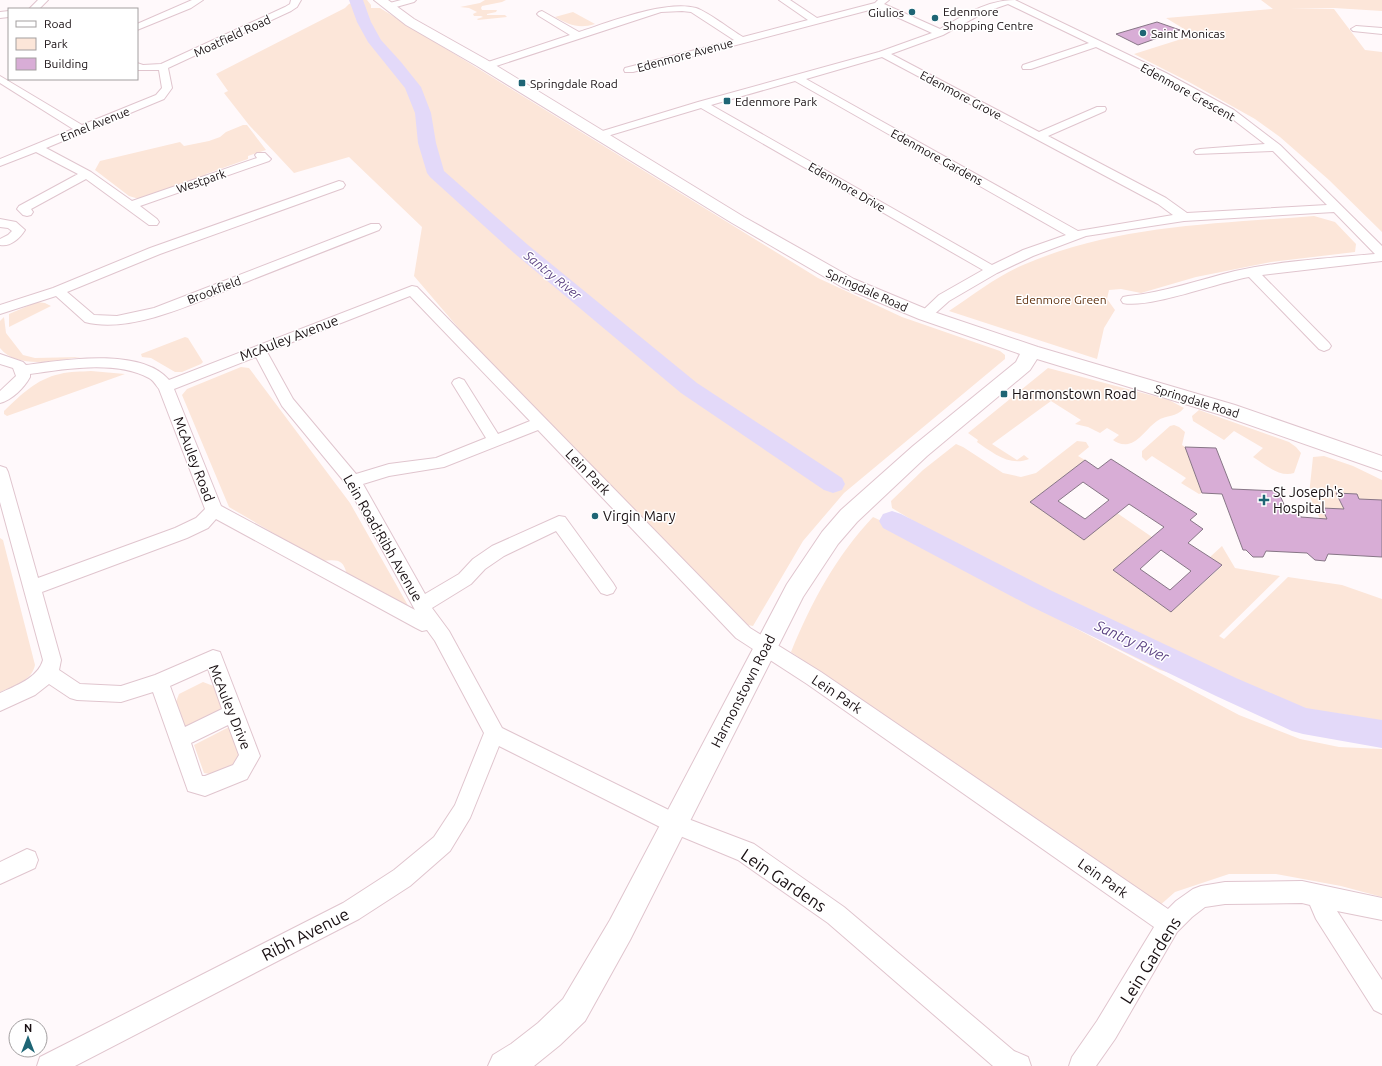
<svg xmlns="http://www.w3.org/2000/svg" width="1382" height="1066" font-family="Ubuntu,sans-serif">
	<rect width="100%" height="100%" fill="#fff9fb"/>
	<path fill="#fce6d9" d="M 350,0 L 367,0 L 371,5 L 371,8 L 380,8 L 818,278 L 902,317 L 1000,351 L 1005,355 L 1005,359 L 844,493 L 803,541 L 753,626 L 748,625 L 473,345 L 414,276 L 422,227 L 349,157 L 294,173 L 249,125 L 224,93 L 228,91 L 216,74 L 345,8 L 349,4 L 352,3 Z
		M 485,0 L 506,0 L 502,2 L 482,6 L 481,8 L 482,10 L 497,10 L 496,12 L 487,14 L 487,15 L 505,15 L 507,17 L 478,20 L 477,19 L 483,17 L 481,16 L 474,16 L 473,14 L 477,12 L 469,8 L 460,7 L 480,3 Z
		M 1261,0 L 1382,0 L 1382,11 L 1334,8 L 1290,9 L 1334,9 L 1365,50 L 1382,52 L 1382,232 L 1329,180 L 1280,137 L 1255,119 L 1189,82 L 1134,54 L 1194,35 L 1166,18 L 1273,9 Z
		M 573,12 L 595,24 C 579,29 569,25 555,17 Z
		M 243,125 L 247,125 L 266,150 L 248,156 L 248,159 L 206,174 L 206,176 L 139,199 L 129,196 L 95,170 L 100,161 L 180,142 L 184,146 L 209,141 L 220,137 L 226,132 Z
		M 1314,216 L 1335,222 L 1356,244 L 1355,252 L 1271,262 L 1196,277 L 1141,293 L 1121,289 L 1109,290 L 1107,299 L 1115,310 L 1104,328 L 1097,359 L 949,311 C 973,295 997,276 1023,265 C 1115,225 1216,224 1314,216 Z
		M 37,302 L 45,303 L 51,306 L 9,327 L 9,314 Z
		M 4,317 L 6,333 L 23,355 L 35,358 L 81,357 C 58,360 17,370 0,348 L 0,321 Z
		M 185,337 L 188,338 L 203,362 L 201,364 L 182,372 L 175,372 L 151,358 L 142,357 L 141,354 Z
		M 241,367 L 249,368 L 350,503 L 410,609 L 347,575 C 343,558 337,560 321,561 L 229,507 L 182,395 L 187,389 Z
		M 1048,368 L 1169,400 L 1184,408 C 1176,418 1167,414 1157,421 C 1148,427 1139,442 1128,444 C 1122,445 1117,443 1113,440 L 1119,435 L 1107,428 L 1100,433 L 1088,427 L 1075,424 L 1081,420 L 1051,401 L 992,444 L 1017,460 L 1024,455 L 1029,459 C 1009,467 992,452 977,442 L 978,440 L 968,433 Z
		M 91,371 L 125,374 L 7,416 L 4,414 L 4,411 C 21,395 36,379 60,374 C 70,371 81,372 91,371 Z
		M 1199,410 L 1289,442 L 1296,447 L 1301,453 L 1294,473 C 1280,478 1264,464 1253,457 L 1263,448 L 1234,431 L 1224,440 L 1193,421 L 1192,416 Z
		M 1174,425 L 1179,427 L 1185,432 L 1182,445 L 1185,447 L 1202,493 L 1199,494 L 1181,483 L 1186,478 L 1152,456 L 1146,461 L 1142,457 L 1142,451 L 1170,426 Z
		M 1077,441 L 1086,442 L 1089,447 L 1078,456 L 1085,460 L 1030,502 L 1084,540 L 1117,513 L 1152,537 L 1113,570 L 1171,612 L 1222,566 L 1210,557 L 1222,546 L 1235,568 L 1280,576 L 1219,636 L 1224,639 L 1288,577 L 1342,585 L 1382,599 L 1382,722 L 1342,714 L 1311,712 L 1286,707 L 1160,670 L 1050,615 L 1034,604 L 1043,611 L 1239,715 L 1300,739 L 1339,747 L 1382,749 L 1382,897 L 1341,886 L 1276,874 L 1229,874 L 1175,892 L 1158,907 L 791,652 C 811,603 836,556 873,517 L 983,569 L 912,520 L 892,508 L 891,501 L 923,470 L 956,444 L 963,447 L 1003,473 L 1021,477 L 1036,473 Z
		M 1324,456 L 1353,466 L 1382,480 L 1382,500 L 1363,506 L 1357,494 L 1336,493 L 1342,506 L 1352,506 L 1331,527 L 1325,530 L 1309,495 L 1313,457 Z
		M 0,538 L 3,540 L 35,665 C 32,681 13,686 0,692 Z
		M 203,682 L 216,687 L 225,709 L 182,729 L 174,707 L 179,694 Z
		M 231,726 L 242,755 L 238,763 L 216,775 L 204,773 L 194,745 Z"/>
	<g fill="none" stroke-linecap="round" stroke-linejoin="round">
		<path fill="#e3d9f9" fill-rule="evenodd" d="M 349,0 L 363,0 L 371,22 L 381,40 L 401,62 L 421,87 L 431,113 L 436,143 L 444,171 L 528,245 L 697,383 L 842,478 L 845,484 L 842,490 L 833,493 L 824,490 L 681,393 L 514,253 L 430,177 L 427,173 L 418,143 L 415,113 L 405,88 L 368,42 L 357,22 Z
			M 892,511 L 901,514 L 1050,590 L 1236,678 L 1306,708 L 1382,720 L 1382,748 L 1303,734 L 1292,731 L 1216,696 L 1030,606 L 883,528 L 879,521 L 883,514 Z"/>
	</g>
	<path fill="#d8add6" stroke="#877686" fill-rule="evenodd" d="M 1157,22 L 1180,30 L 1138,45 L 1116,34 Z
		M 1185,447 L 1216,448 L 1232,489 L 1278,491 L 1287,511 L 1298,512 L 1301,517 L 1327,519 L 1322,508 L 1344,509 L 1336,493 L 1357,494 L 1359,499 L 1382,500 L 1382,557 L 1328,554 L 1325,561 L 1315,560 L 1307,553 L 1266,551 L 1263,557 L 1253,557 L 1246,550 L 1243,550 L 1222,494 L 1202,493 Z
		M 1111,459 L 1197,514 L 1190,520 L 1203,529 L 1188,543 L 1222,565 L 1171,612 L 1113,570 L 1164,527 L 1129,504 L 1084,540 L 1030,502 L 1085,460 L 1098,469 ZM 1083,482 L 1109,500 L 1085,519 L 1058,501 ZM 1161,550 L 1191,571 L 1170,590 L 1140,569 Z"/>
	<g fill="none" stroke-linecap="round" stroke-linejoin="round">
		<g stroke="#e0c5ce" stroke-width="2">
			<path id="street" d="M 38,0 L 48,0 L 39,9 L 29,9 Z
				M 192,0 L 203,0 L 191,8 L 137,30 L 137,24 Z
				M 291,0 L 301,0 L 297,7 L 291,11 L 168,68 L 172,88 L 164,99 L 46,148 L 91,172 L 132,201 L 257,158 L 255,155 L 257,153 L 265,153 L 271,159 L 269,161 L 140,206 L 157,219 L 159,222 L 157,225 L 149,225 L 86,179 L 31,209 L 33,212 L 31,215 L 27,216 L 23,215 L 17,209 L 19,206 L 78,174 L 36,152 L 0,166 L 0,159 L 73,129 L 0,83 L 0,76 L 82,125 L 156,95 L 162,88 L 159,70 L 137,70 L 137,63 L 143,65 L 161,64 L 285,7 L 290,4 Z
				M 401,0 L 416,0 L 414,2 L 389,9 L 384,6 L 386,4 Z
				M 779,0 L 790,0 L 817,18 L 875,3 L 878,0 L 889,0 L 884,4 L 940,29 C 963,16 987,0 1015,0 L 1166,73 L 1234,110 L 1280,145 L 1382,246 L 1382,261 L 1262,275 L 1329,343 L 1331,346 L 1329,349 L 1324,351 L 1319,349 L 1249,277 C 1219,282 1149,309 1123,303 L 1121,300 L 1123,297 L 1128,296 C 1165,292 1199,280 1235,271 C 1281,261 1329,258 1375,254 L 1334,212 L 1184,221 L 1086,236 L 1033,256 L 997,273 L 949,301 L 930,318 L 925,319 L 920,318 L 918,315 L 939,295 L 983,270 L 701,108 L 604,137 L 600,138 L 594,135 L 596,133 L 698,102 L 879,52 L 932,33 L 877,8 L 633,72 L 625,72 L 624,70 L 625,68 L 734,40 L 691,12 L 682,11 L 661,12 L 490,68 L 482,68 L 481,66 L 482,64 L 570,35 L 539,16 L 537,14 L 539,12 L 542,11 L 579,32 C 610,22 665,0 696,8 C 708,12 731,30 743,37 L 808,20 ZM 1008,4 L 1089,43 L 1023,65 L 1022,67 L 1023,69 L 1031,69 L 1096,47 L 1158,77 L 1226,114 L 1265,144 L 1200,149 L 1196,150 L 1194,152 L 1196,154 L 1273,151 L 1327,205 L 1187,213 L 1166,198 L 1048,136 L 1105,111 L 1106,109 L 1105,107 L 1097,107 L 1039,132 L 891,54 L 943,35 L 985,12 ZM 882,57 L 1158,204 L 1173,215 L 1078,231 L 806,79 ZM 795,81 L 1066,235 L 1023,250 L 992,265 L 711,105 Z
				M 9,11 L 9,17 L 0,18 L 0,12 Z
				M 1356,26 L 1382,28 L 1382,34 L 1353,31 L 1351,29 Z
				M 339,181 L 343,182 L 345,185 L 343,188 L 160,254 L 67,292 L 94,315 L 117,316 L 154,308 L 371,224 L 379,224 L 381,227 L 379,230 C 337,246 294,263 251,280 C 206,298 134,335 85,322 L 56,296 L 0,314 L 0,305 L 53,288 L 150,248 Z
				M 0,219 L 16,222 L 25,230 C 20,238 11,247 0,245 L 0,239 L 8,235 L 12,231 L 8,228 L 0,227 Z
				M 412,286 L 417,287 L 750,628 L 821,672 L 1168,909 L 1176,901 L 1193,889 L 1201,886 L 1225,882 L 1302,881 L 1382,898 L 1382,920 L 1337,911 L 1382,980 L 1382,1014 L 1374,1010 L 1316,919 L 1310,905 L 1302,903 L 1225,904 L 1205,907 L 1192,917 L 1177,932 L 1115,1039 L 1096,1066 L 1069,1066 L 1072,1057 L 1097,1021 L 1154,927 L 807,684 L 736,638 L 538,430 L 444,467 L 389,476 L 363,484 L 425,594 L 459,574 L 473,559 L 492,546 L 559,516 L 565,517 L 613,583 L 616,588 L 613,593 L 607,595 L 601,593 L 556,531 L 504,556 L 485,569 L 471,584 L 432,608 L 449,631 L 502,728 L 683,817 L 754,844 L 844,907 L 1014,1051 L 1028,1057 L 1031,1066 L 993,1066 L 828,923 L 738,860 L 668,831 L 499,746 L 470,818 L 450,851 L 410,886 L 359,919 L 75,1066 L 37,1066 L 40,1057 L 343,903 L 394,870 L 434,837 L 455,805 L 484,733 L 435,641 L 427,630 L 422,631 L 416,628 L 216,519 L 208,528 L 187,538 L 42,592 L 61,660 L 59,670 L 80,684 L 121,686 L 155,675 L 213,650 L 220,652 L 260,756 L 247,779 L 205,796 L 188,791 L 153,692 L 121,702 L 77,700 L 70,698 L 49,684 L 35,695 L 0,711 L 0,693 C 15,686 38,678 43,660 L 0,502 L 0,466 L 6,468 L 8,472 L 38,578 L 175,528 L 196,518 L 205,509 L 159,389 C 156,385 153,380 149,378 C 116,360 65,369 30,374 L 30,377 C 24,388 12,400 0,403 L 0,391 L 16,376 L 13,368 L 0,364 L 0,354 L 23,362 L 26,365 C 64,360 141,347 169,380 ZM 410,296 L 530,421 L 498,434 L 464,380 L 459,378 L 454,380 L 452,383 L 486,438 L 436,458 L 389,464 L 356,474 L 293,399 L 267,352 ZM 256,357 L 282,406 L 347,485 L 415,610 L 221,506 L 174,389 ZM 208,669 L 222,709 L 185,727 L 170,686 ZM 228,725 L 239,755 L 233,765 L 205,776 L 202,776 L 191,743 Z
				M 27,849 L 35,852 L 38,860 L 35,868 L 0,884 L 0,862 Z"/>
		</g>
		<g stroke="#e0c5ce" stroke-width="2">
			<path id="secondary" d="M 374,0 L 388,0 L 414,19 L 487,60 L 744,217 L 854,279 L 931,311 L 1038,347 L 1235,405 L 1382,456 L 1382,471 L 1221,415 L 1037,359 L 1030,370 L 927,456 L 857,522 L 838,544 L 803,597 L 630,940 L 585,1021 L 560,1045 L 534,1066 L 488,1066 L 493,1055 L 511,1044 L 538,1023 L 563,999 L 610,920 L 787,584 L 822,532 L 841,510 L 913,446 L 1016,362 L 1020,354 L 919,319 L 842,287 L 732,223 L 477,66 L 406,25 Z"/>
		</g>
		<use href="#street" fill="#fff" fill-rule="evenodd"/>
		<use href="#secondary" fill="#fff" fill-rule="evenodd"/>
	</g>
	<g fill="#1e6575" stroke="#fff" stroke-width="1.5">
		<circle cx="912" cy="12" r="4"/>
		<circle cx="935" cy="18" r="4"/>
		<circle cx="1143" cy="33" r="4"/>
		<rect x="518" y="79" width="8" height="8" rx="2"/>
		<rect x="723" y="97" width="8" height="8" rx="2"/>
		<rect x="1000" y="390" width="8" height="8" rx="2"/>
		<path d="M1262 494h4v4h4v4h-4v4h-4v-4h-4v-4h4z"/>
		<circle cx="595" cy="516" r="4"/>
	</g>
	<g text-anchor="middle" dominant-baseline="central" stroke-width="3" stroke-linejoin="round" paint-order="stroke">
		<g font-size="12" fill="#180f12" stroke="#fff" text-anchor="start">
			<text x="943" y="11">Edenmore<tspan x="943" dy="14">Shopping Centre</tspan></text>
			<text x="904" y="12" text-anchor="end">Giulios</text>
			<text x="1151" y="33">Saint Monicas</text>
			<text x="530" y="83">Springdale Road</text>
			<text x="735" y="101">Edenmore Park</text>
		</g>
		<g font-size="12" fill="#180f12" stroke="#fff">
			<text transform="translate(232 36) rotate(-25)">Moatfield Road</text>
			<text transform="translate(685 55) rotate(-15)">Edenmore Avenue</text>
			<text transform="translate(1188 92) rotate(29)">Edenmore Crescent</text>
			<text transform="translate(961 95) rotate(28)">Edenmore Grove</text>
			<text transform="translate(95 124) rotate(-22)">Ennel Avenue</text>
			<text transform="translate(937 157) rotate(29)">Edenmore Gardens</text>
			<text transform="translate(201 181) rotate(-19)">Westpark</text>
			<text transform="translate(847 187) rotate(30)">Edenmore Drive</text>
			<text transform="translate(214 290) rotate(-21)">Brookfield</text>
			<text transform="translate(867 290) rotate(24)">Springdale Road</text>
			<text transform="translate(1197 401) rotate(17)">Springdale Road</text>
		</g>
		<g font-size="12" fill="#60300d" stroke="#fff">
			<text x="1061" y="299">Edenmore Green</text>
		</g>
		<g font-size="13" font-style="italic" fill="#5e4585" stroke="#fff">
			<text transform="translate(553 275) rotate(39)">Santry River</text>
		</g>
		<g font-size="14" fill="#180f12" stroke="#fff">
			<text transform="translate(289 338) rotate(-21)">McAuley Avenue</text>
			<text transform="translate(194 459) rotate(69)">McAuley Road</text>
			<text transform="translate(588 472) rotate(46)">Lein Park</text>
			<text transform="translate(383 538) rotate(60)">Lein Road;Ribh Avenue</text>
			<text transform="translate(743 691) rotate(-63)">Harmonstown Road</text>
			<text transform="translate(837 694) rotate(34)">Lein Park</text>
			<text transform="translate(230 707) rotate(68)">McAuley Drive</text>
			<text transform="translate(1103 878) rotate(35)">Lein Park</text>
		</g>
		<g font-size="14" fill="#180f12" stroke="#fff" text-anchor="start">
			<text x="1012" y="394">Harmonstown Road</text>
			<text x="1273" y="492">St Joseph's<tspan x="1273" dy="16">Hospital</tspan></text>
			<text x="603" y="516">Virgin Mary</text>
		</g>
		<g font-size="15" font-style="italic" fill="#5e4585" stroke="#fff">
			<text transform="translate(1132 641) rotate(25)">Santry River</text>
		</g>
		<g font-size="17" fill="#180f12" stroke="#fff">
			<text transform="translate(784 880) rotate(34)">Lein Gardens</text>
			<text transform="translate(305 934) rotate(-27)">Ribh Avenue</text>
			<text transform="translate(1150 960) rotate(-58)">Lein Gardens</text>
		</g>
	</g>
	<rect x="8" y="8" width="130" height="72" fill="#ffffff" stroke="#a39fa0"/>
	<rect x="16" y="21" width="20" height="6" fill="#ffffff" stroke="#a39fa0"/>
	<text x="44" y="28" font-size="12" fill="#180f12">Road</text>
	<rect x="16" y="38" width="20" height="12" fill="#fce6d9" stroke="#a39fa0"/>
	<text x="44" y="48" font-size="12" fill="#180f12">Park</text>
	<rect x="16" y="58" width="20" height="12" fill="#d8add6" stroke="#a39fa0"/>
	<text x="44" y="68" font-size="12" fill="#180f12">Building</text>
	<g transform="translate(28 1038)"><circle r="19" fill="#ffffff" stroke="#a39fa0"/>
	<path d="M0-3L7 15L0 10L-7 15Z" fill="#1e6575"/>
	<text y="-6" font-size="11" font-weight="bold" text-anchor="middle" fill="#180f12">N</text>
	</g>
</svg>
